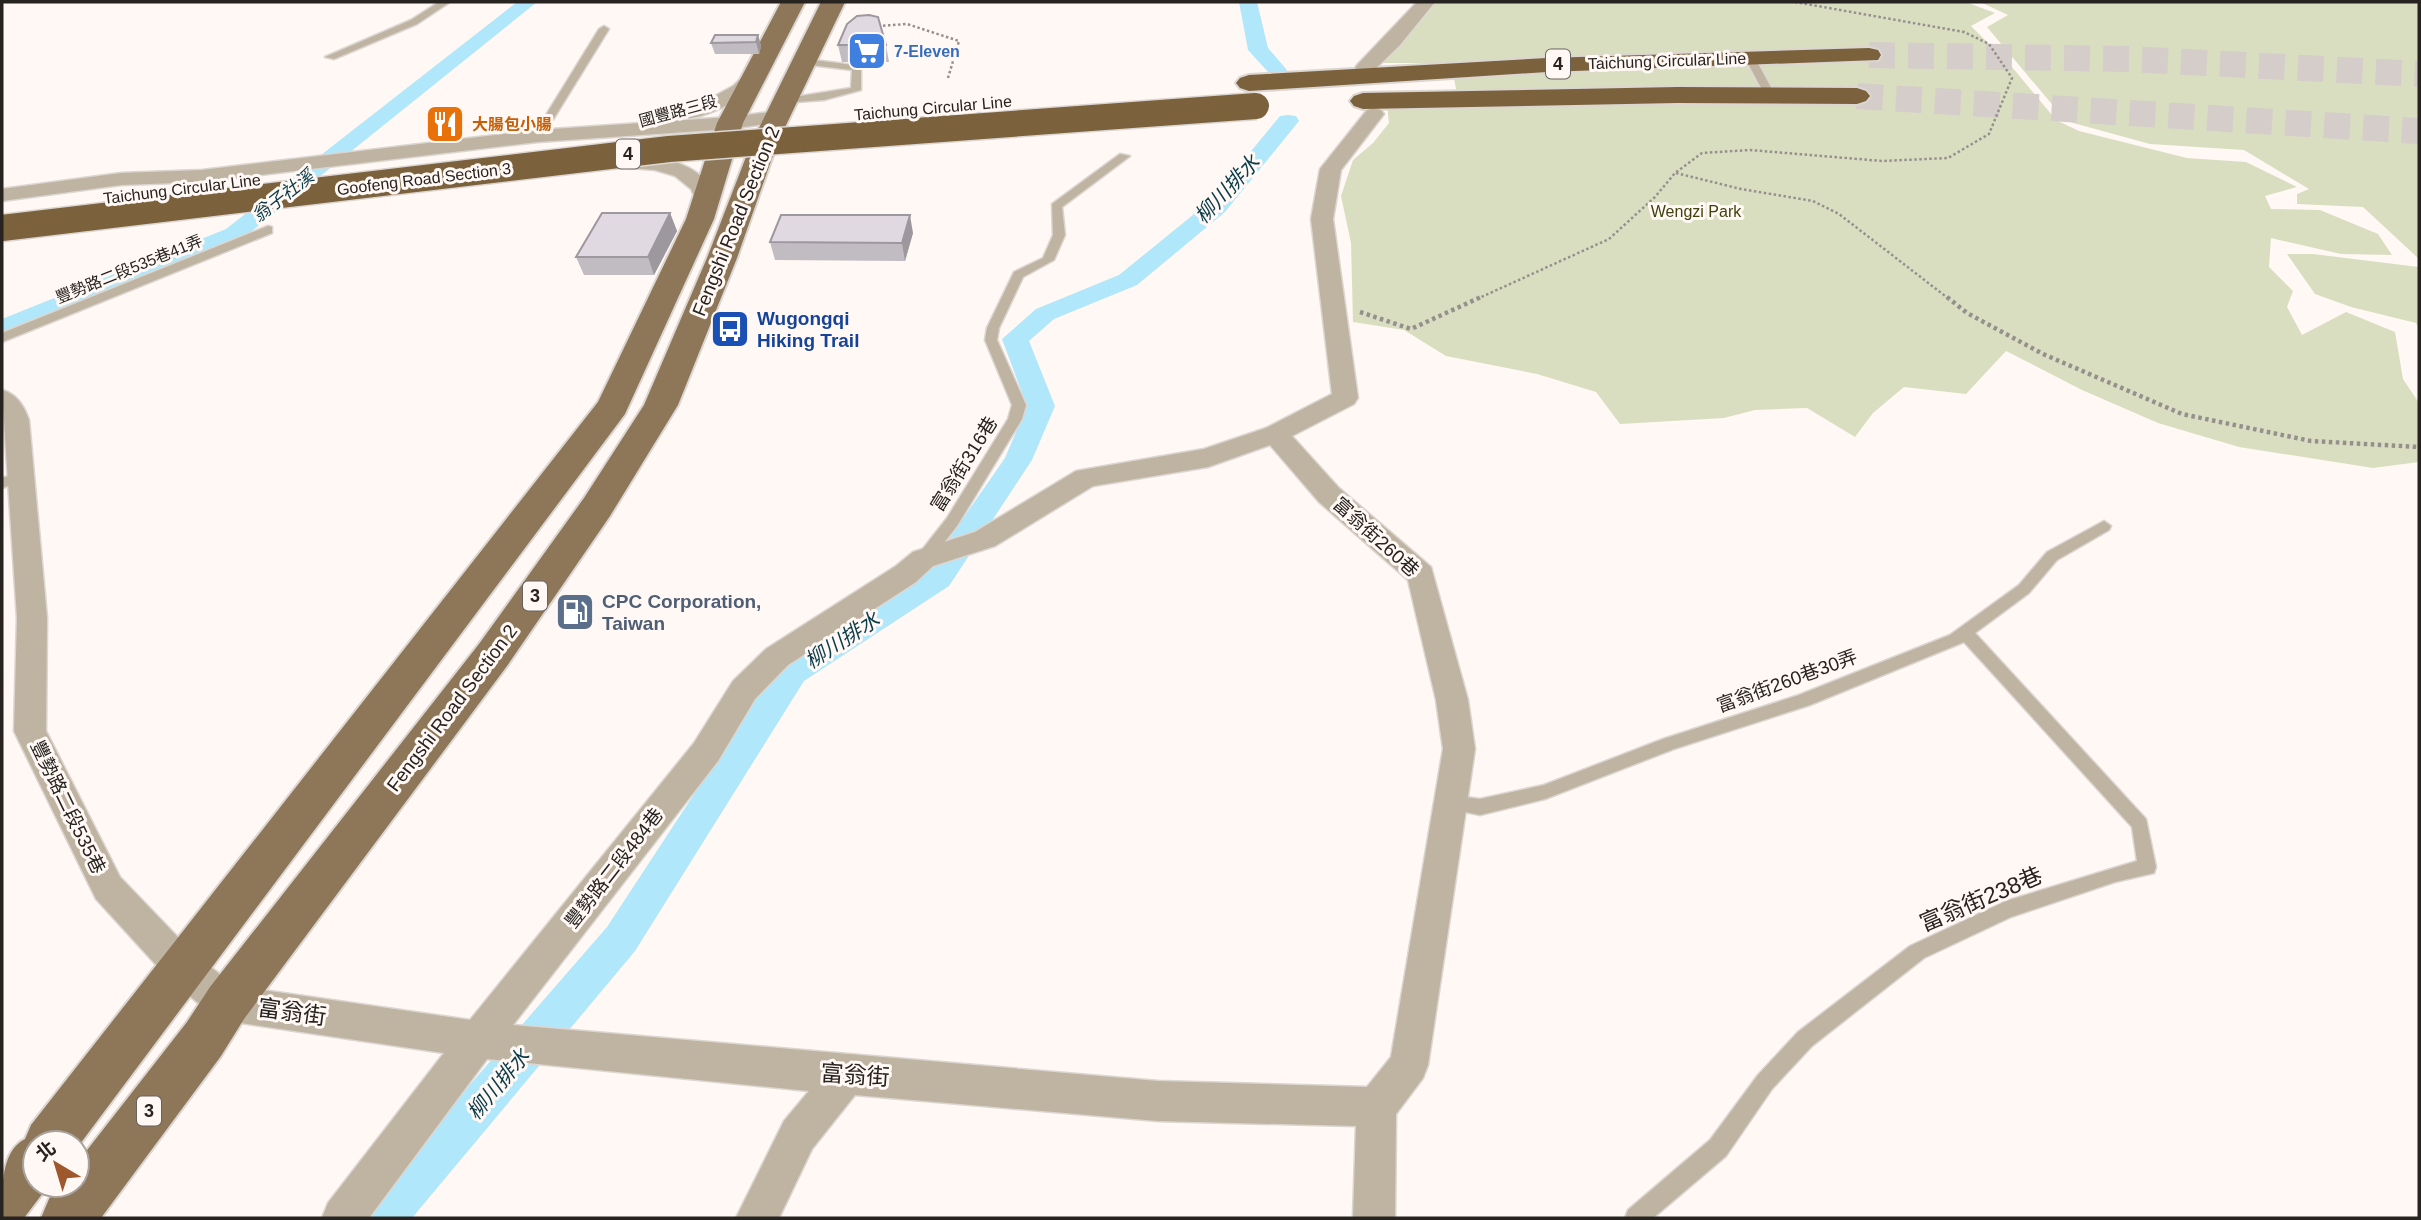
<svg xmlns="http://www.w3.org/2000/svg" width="2421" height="1220" font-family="Helvetica,'Noto Sans TC',sans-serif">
	<rect width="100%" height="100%" fill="#fff8f4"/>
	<path fill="#dadec0" d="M 1432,2 L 1966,2 L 1995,13 L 1971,26 L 2012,67 L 2056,120 L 2079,131 L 2187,158 L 2246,162 L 2297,187 L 2265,196 L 2271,209 L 2320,210 L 2378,234 L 2392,255 L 2341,254 L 2271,238 L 2269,267 L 2293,291 L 2287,307 L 2302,335 L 2346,312 L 2395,332 L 2403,379 L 2419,403 L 2419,462 L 2373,468 L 2239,447 L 2158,423 L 2082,390 L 2006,351 L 1966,394 L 1904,387 L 1873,413 L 1855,437 L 1807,408 L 1755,410 L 1724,418 L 1620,424 L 1596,392 L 1537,374 L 1446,356 L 1404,330 L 1353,322 L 1351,243 L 1341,196 L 1353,160 L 1373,143 L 1389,123 L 1387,105 L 1459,104 L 1451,63 L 1372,63 L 1380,54 L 1404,41 L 1432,8 Z
		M 1980,2 L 2419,2 L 2419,259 L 2363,207 L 2297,204 L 2297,194 L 2309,189 L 2244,150 L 2150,144 L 2066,121 L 1987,27 L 2008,15 Z
		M 2287,254 L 2313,254 L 2419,267 L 2419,329 L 2416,323 L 2351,307 L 2315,294 Z"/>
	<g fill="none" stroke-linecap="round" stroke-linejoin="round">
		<path fill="#b0e7fa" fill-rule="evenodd" d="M 517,2 L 537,2 L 242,239 L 2,336 L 2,319 L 226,229 Z
			M 1239,2 L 1257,2 L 1268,48 L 1287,70 L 1284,74 L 1270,74 L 1248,50 Z
			M 1288,115 L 1296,116 L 1299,121 L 1225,212 L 1137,285 L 1054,319 L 1029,341 L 1055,406 L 1032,460 L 949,586 L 804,681 L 635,951 L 412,1218 L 362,1218 L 368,1202 L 607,927 L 780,663 L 927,570 L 1005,458 L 1027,406 L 1002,339 L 1036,309 L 1119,275 L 1209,202 L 1280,116 Z"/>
		<path stroke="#d4cdca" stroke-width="26" stroke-dasharray="26 13" stroke-linecap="butt" d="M 1869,55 L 2129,59 L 2419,74
			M 1857,96 L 2419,131"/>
		<g stroke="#dcd6d2" stroke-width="3">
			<path id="lane" d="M 439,2 L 450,2 L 417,24 L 334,59 L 325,57 L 411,20 Z
				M 604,26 L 609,29 L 543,136 L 534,138 L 533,136 L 599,29 Z
				M 1746,56 L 1755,58 L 1775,95 L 1774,97 L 1765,95 L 1745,58 Z
				M 806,59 L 861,66 L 861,90 L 824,100 L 784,103 L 784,99 L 788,98 L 851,88 L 852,70 L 802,64 L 802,60 Z
				M 1120,154 L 1130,156 L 1062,207 L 1065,235 L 1054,260 L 1023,277 L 999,328 L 997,340 L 1026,405 L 1022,419 L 957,526 L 928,563 L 918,563 L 915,559 L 918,555 L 947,518 L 1008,419 L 1012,405 L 985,340 L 987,328 L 1014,272 L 1043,258 L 1053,235 L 1052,204 Z
				M 268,226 L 272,227 L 272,233 L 2,342 L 2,333 Z
				M 21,472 L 26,474 L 28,477 L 26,480 L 2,488 L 2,478 Z
				M 2104,521 L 2111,526 L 2109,530 L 2057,560 L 2029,593 L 1975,633 L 2146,819 L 2156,867 L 2154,873 L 2115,882 L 2011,917 L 1924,958 L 1812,1046 L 1772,1089 L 1726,1156 L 1653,1218 L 1625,1218 L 1628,1210 L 1710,1140 L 1758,1075 L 1798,1032 L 1910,946 L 2006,901 L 2137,861 L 2132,827 L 1964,642 L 1810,705 L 1674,749 L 1545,799 L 1480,815 L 1445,808 L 1442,803 L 1445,798 L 1451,795 L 1480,799 L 1544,785 L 1663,739 L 1799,695 L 1950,635 L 2019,585 L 2047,552 Z"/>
		</g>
		<g stroke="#dcd6d2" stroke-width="3">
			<path id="street" d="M 1417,2 L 1435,2 L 1399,46 L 1372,72 L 1358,72 L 1355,68 L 1358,64 Z
				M 756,69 L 766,75 C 749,98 698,125 670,118 L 667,114 L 670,110 L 713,97 L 733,86 L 749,71 Z
				M 1374,108 L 1381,110 L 1384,114 L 1341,170 L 1333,219 L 1358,398 L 1354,404 L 1292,436 L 1339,488 L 1431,567 L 1468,700 L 1475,749 L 1428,1065 L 1423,1078 L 1396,1114 L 1395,1218 L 1353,1218 L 1356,1126 L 1158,1121 L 855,1095 L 812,1149 L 779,1218 L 736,1218 L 784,1121 L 809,1091 L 487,1059 L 369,1218 L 322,1218 L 328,1203 L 444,1053 L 227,1021 L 214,1016 L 169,979 L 96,899 L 14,731 L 17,618 L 2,390 C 17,394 24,406 29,420 L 47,618 L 46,731 L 120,877 L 195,955 L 235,986 L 470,1020 L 694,743 L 733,681 L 766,649 L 896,566 L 913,552 L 975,532 L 1076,471 L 1204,449 L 1266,428 L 1332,394 L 1311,219 L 1320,169 L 1367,110 ZM 1270,445 L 1319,502 L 1408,580 L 1436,700 L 1443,749 L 1391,1057 L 1367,1087 L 1158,1081 L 513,1025 L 718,761 L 755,699 L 788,665 L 916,582 L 933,566 L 995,546 L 1093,486 L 1208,467 Z
				M 779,111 L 786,113 L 789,117 L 786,121 L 730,129 L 538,142 L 202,182 L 121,185 L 2,201 L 2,189 L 121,173 L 202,170 L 538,130 L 730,117 Z
				M 615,156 C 655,157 701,157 717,200 L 714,205 L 698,205 L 691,189 L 675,176 L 655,170 L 608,166 L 605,162 L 608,158 Z"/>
		</g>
		<g stroke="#dcd6d2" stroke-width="4">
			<path id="primary" d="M 781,2 L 805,2 L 743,123 L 714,219 L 625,414 L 77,1148 L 77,1143 L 35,1143 L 35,1185 L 49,1185 L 24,1218 L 2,1218 C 2,1190 0,1152 25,1139 L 31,1125 L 598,402 L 686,219 L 717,123 Z
				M 821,2 L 845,2 L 777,144 L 737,258 L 678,405 L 610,516 L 507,666 L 244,1019 L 221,1056 L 101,1218 L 41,1218 L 49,1199 L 60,1185 L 77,1185 L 77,1163 L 187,1022 L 210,987 L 479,644 L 584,498 L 644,405 L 707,258 L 751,144 Z"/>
		</g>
		<g stroke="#dcd6d2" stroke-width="4">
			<path id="highway" d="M 1869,48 L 1878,50 L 1881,55 L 1878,60 L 1547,72 L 1249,91 L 1240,88 L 1236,83 L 1240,78 L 1249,75 L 1547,58 Z
				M 1677,87 L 1857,88 L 1866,91 L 1870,96 L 1866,101 L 1857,104 L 1677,103 L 1363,109 L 1354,106 L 1350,101 L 1354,96 L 1363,93 Z"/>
		</g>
		<path stroke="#95908d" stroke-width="2.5" stroke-dasharray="2.5 2.5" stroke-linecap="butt" d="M 878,26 L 907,24 L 959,41 L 948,78
			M 1676,173 L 1741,189 L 1813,201 L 1839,214 L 1949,299
			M 1477,299 L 1609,239 L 1655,197 L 1675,173 L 1702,153 L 1750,150 L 1882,161 L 1948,158 L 1989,134 L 2012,78 L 1989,44 L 1964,32 L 1795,2"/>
		<path stroke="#95908d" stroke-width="4.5" stroke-dasharray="3.5 3.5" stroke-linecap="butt" d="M 1947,297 L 1967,313 L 2043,354 L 2182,414 L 2311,441 L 2419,447
			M 1360,312 L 1411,329 L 1481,297"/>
		<use href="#lane" fill="#bfb3a1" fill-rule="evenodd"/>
		<use href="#street" fill="#bfb3a1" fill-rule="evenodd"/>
		<use href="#primary" fill="#8d7758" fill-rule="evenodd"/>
		<use href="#highway" fill="#7b623d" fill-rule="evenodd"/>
		<g stroke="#dcd6d2" stroke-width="29" stroke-linecap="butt">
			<path id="highway-bridge" d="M 2,228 L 669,149 L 1256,106"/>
		</g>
		<use href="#highway-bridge" stroke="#7b623d" stroke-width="26"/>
	</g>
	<path fill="#c1bbc2" d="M 758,35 L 761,46 L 759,54 L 715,54 L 711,43 Z
		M 838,45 L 886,45 L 889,62 L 842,62 Z
		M 670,213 L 677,231 L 654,275 L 584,275 L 576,257 Z
		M 913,233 L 905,261 L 775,260 L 770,242 Z"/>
	<path fill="#9d989e" d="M 758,35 L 761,46 L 759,54 L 756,42 Z
		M 670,213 L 677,231 L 654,275 L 648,257 Z
		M 910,215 L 913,233 L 905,261 L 902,243 Z"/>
	<path fill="#e0d9e2" stroke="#9d989e" stroke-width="2" d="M 869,15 L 878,17 L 886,45 L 838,45 L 847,24 L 857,16 Z
		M 715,35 L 758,35 L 756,42 L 711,43 Z
		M 602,213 L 670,213 L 648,257 L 576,257 Z
		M 781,215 L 910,215 L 902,243 L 770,242 Z"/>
	<defs>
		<g id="supermarket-square" transform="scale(2.0125)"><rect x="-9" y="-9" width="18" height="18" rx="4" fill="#3f7fe0" stroke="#fff8f4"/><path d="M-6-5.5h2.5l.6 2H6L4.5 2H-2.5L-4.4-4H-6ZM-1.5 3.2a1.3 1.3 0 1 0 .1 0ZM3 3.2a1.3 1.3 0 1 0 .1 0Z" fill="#fff"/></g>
		<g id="restaurant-square" transform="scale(2.0125)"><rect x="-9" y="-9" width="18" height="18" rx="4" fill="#e8710a" stroke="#fff8f4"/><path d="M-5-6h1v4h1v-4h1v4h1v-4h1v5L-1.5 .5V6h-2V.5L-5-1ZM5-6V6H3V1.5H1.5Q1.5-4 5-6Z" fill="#fff"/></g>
		<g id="bus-square" transform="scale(2.0125)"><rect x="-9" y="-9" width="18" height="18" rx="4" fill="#1a4fb4" stroke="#fff8f4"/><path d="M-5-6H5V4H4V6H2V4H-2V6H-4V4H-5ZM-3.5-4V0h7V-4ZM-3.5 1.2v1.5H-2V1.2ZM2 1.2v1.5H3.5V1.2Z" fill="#fff"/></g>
		<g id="fuel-square" transform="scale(2.0125)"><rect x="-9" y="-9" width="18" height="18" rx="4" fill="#5c6f8a" stroke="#fff8f4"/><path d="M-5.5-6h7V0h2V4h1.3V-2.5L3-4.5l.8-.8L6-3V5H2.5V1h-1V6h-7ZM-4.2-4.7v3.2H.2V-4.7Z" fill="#fff"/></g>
	</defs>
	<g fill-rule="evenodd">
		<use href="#supermarket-square" x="867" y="51"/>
		<use href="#restaurant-square" x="445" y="124"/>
		<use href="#bus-square" x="730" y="329"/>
		<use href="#fuel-square" x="575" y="612"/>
	</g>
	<g text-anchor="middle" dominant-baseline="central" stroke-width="6" stroke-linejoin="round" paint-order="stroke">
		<g font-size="16" font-weight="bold" fill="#366cbe" stroke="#fff8f4" text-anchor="start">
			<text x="894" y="51">7-Eleven</text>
		</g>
		<g font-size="16" fill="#262320" stroke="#fff8f4">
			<text transform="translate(1667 61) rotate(-2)">Taichung Circular Line</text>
			<text transform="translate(933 108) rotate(-5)">Taichung Circular Line</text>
			<text transform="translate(678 111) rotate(-15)">國豐路三段</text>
			<text transform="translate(424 179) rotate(-7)">Goofeng Road Section 3</text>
			<text transform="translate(182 189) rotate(-7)">Taichung Circular Line</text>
			<text transform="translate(129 269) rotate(-22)">豐勢路二段535巷41弄</text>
		</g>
		<g font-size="16" font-weight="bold" fill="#c56008" stroke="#fff8f4" text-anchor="start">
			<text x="472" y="124">大腸包小腸</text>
		</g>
		<g font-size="16" fill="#3f420c" stroke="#fff8f4">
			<text x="1696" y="211">Wengzi Park</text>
		</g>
		<g fill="#fff8f4" stroke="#676360" stroke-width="2">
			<rect x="1546" y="49.5" width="24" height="29" rx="5"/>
			<rect x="616" y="139.5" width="24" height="29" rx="5"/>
			<rect x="523" y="581.5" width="24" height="29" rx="5"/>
			<rect x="137" y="1096.5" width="24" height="29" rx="5"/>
		</g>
		<g font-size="18" font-weight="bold" fill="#262320">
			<text x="1558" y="64">4</text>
			<text x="628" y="154">4</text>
			<text x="535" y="596">3</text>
			<text x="149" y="1111">3</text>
		</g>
		<g font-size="18" font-style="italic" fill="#093b49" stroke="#fff8f4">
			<text transform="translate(283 196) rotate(-38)">翁子社溪</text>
		</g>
		<g font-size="19" fill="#262320" stroke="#fff8f4">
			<text transform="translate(736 221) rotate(-68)">Fengshi Road Section 2</text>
			<text transform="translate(964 464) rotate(-58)">富翁街316巷</text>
			<text transform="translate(1376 537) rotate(42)">富翁街260巷</text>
			<text transform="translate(1787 681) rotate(-20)">富翁街260巷30弄</text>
			<text transform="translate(452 708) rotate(-53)">Fengshi Road Section 2</text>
			<text transform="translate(68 807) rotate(64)">豐勢路二段535巷</text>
			<text transform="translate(614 868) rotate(-52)">豐勢路二段484巷</text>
		</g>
		<g font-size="19" font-weight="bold" fill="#164399" stroke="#fff8f4" text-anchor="start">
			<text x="757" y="318">Wugongqi<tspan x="757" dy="22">Hiking Trail</tspan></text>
		</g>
		<g font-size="19" font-weight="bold" fill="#4e5e75" stroke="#fff8f4" text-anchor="start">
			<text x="602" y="601">CPC Corporation,<tspan x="602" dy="22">Taiwan</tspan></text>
		</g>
		<g font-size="21" font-style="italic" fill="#093b49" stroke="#fff8f4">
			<text transform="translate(1227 189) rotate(-47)">柳川排水</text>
			<text transform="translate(842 640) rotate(-33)">柳川排水</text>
			<text transform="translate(498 1084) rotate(-50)">柳川排水</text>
		</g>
		<g font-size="23" fill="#262320" stroke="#fff8f4">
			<text transform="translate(1981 899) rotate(-23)">富翁街238巷</text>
			<text transform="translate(292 1012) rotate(8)">富翁街</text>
			<text transform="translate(855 1075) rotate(4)">富翁街</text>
		</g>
	</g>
	<rect width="2421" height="1220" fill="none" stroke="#262320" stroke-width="7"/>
	<g transform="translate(56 1164) rotate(322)"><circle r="33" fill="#fff8f4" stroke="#a8a39f" stroke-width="2"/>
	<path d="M0-5L12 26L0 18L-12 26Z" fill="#9d582c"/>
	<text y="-10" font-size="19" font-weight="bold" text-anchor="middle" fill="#262320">北</text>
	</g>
</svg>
